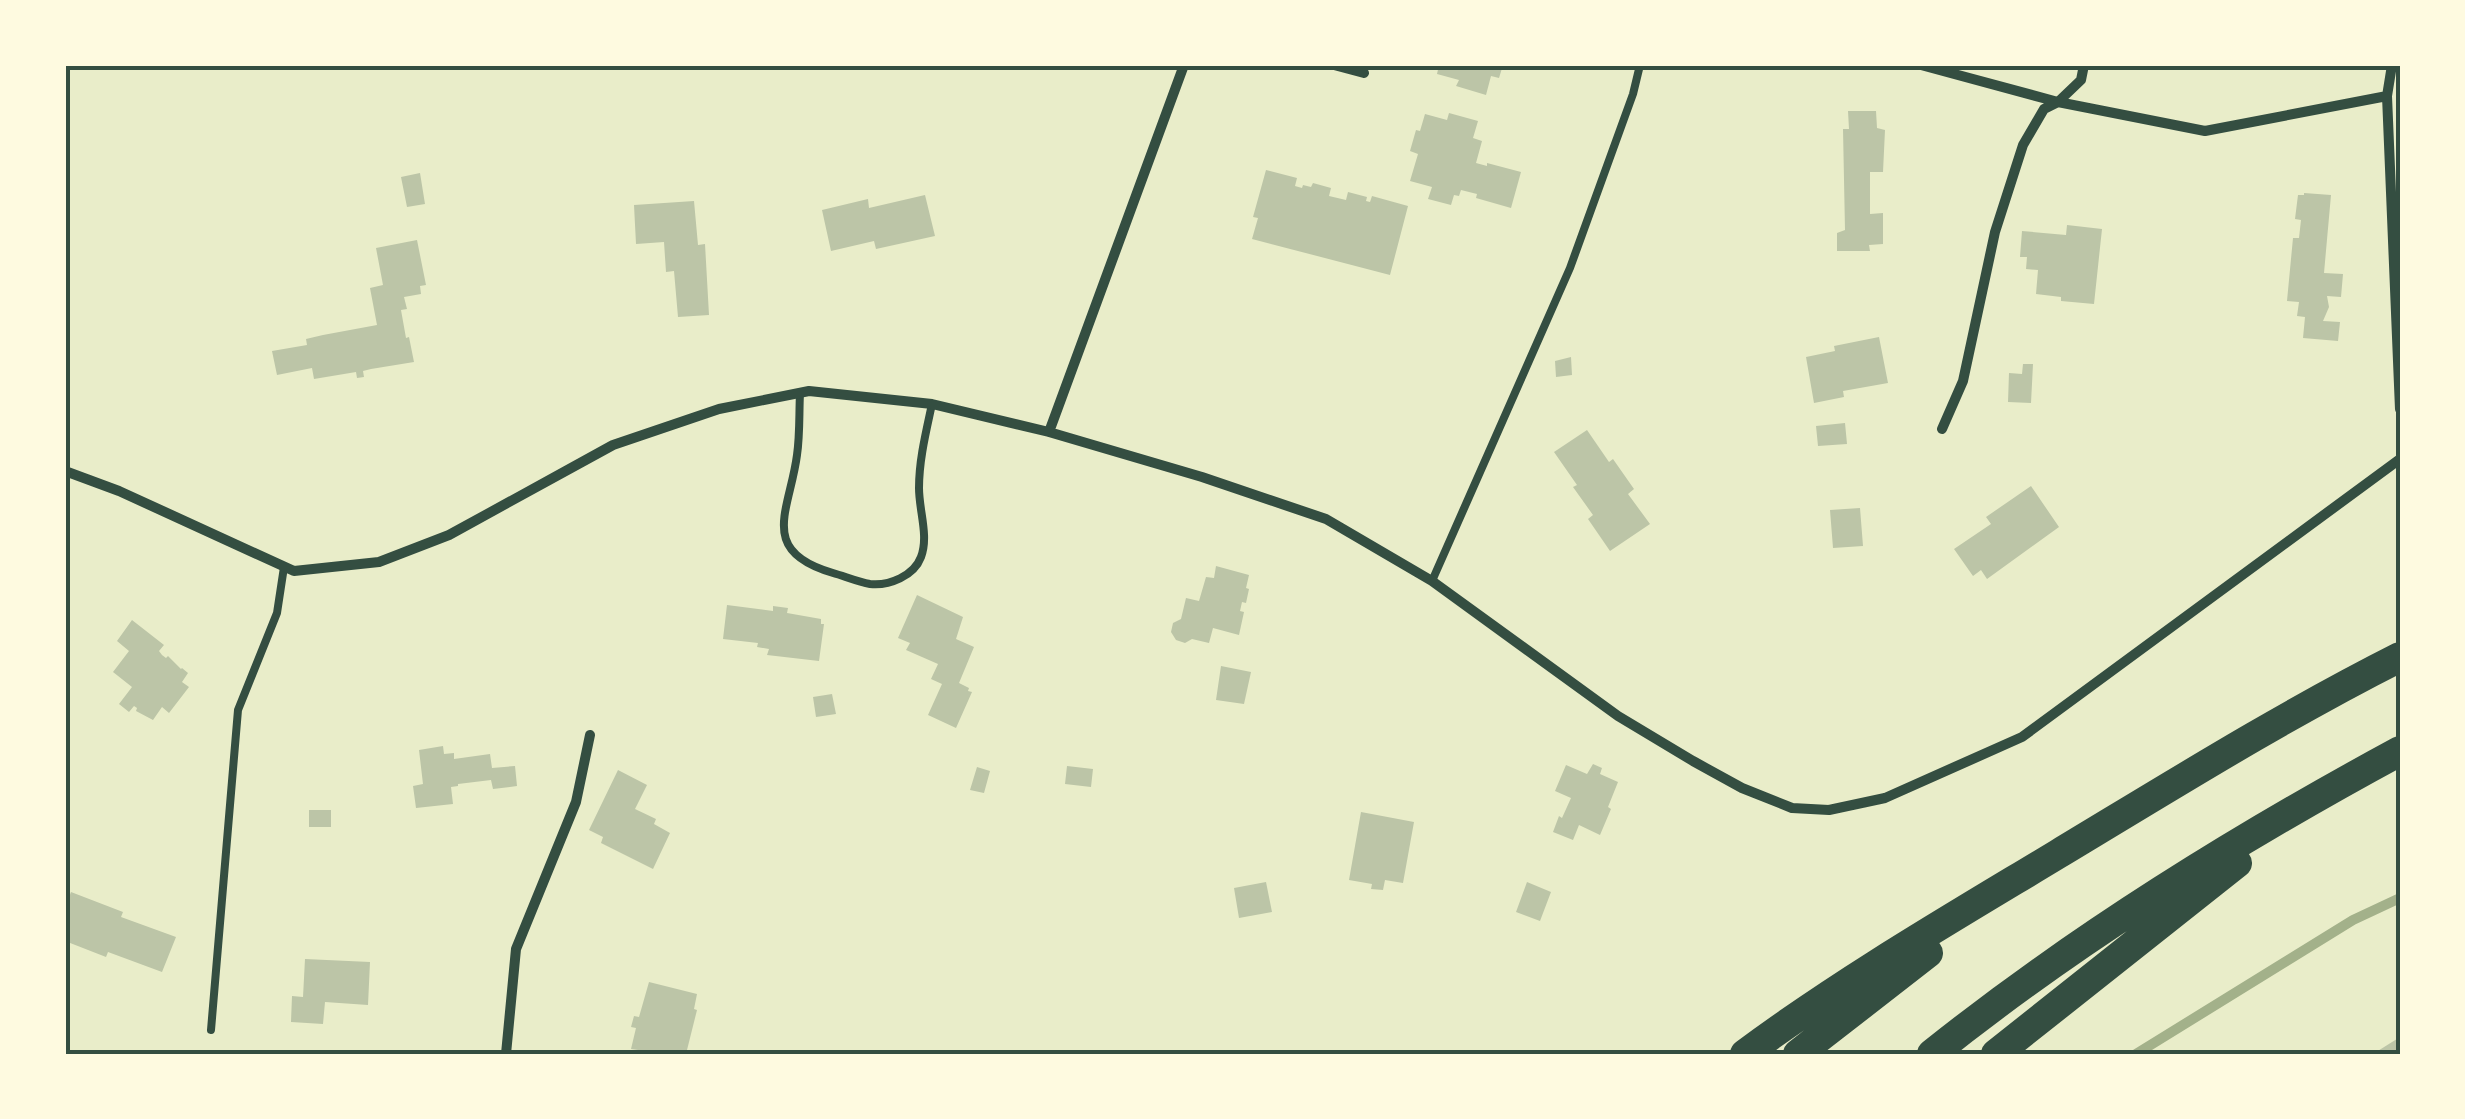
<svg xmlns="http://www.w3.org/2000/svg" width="2465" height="1119" font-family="Inter,sans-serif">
	<rect width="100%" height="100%" fill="#e9edc9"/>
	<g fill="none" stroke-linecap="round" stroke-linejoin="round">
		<path stroke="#a3b18a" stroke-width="10" d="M 2136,1054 L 2353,920 L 2400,898"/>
	</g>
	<path fill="#bcc5a7" d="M 1439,65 L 1503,65 L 1499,78 L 1491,76 L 1486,95 L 1456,86 L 1459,80 L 1437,74 Z
		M 1848,111 L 1876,111 L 1877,128 L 1885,130 L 1883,172 L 1870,172 L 1870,214 L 1883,213 L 1883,244 L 1869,245 L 1870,251 L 1837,251 L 1837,233 L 1845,230 L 1843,129 L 1849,129 Z
		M 1449,113 L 1478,121 L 1473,138 L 1482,141 L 1476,163 L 1487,166 L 1487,163 L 1521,172 L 1511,208 L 1476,198 L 1477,194 L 1461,190 L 1459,196 L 1454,195 L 1451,205 L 1428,199 L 1432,187 L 1410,181 L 1418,154 L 1410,151 L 1416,130 L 1420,131 L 1425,114 L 1447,120 Z
		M 1266,170 L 1297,178 L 1295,186 L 1302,188 L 1303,185 L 1311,187 L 1313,183 L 1331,188 L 1329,196 L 1346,200 L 1348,192 L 1367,197 L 1366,201 L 1370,202 L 1372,196 L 1408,206 L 1390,275 L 1252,239 L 1258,218 L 1253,217 Z
		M 420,173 L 425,204 L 407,207 L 401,177 Z
		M 2304,193 L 2331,195 L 2324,273 L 2343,274 L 2341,297 L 2327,296 L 2329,307 L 2323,321 L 2340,322 L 2338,341 L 2303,338 L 2305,317 L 2297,316 L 2299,302 L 2287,301 L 2293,238 L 2299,238 L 2301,220 L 2295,219 L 2298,195 L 2304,195 Z
		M 925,195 L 935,236 L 876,249 L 874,241 L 831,251 L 822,210 L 868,199 L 869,208 Z
		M 694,201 L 698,245 L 705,244 L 709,315 L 678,317 L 674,271 L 666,272 L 664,242 L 636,244 L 634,205 Z
		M 2067,225 L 2102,229 L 2094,304 L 2061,301 L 2061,297 L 2036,294 L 2038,270 L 2026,269 L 2027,257 L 2020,257 L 2022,231 L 2066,235 Z
		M 417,240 L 426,285 L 420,286 L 421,294 L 404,297 L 407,309 L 401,310 L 406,338 L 409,337 L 414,362 L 371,369 L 363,371 L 364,377 L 357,378 L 356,372 L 314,379 L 312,368 L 277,375 L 272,351 L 307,345 L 306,339 L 323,335 L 377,325 L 370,288 L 383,285 L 376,248 Z
		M 1879,337 L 1888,383 L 1843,391 L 1844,397 L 1814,403 L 1806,357 L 1835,351 L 1834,346 Z
		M 1571,357 L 1572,375 L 1556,377 L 1555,361 Z
		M 2023,364 L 2033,364 L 2031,403 L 2008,402 L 2009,373 L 2022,374 Z
		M 1845,423 L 1847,444 L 1818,446 L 1816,426 Z
		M 1587,430 L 1609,462 L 1613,459 L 1634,489 L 1628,494 L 1650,524 L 1610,551 L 1588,519 L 1593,515 L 1573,487 L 1577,485 L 1554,452 Z
		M 2031,486 L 2059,527 L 1987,579 L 1981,570 L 1973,576 L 1954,549 L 1991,524 L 1986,517 Z
		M 1860,508 L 1863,546 L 1833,548 L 1830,510 Z
		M 1216,566 L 1249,575 L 1246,588 L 1249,589 L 1246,603 L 1242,602 L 1240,611 L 1244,612 L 1239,635 L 1213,628 L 1209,643 L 1192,639 L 1185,643 L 1176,640 L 1171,632 L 1173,623 L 1181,619 L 1186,598 L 1199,601 L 1206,577 L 1214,578 Z
		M 917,595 L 963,617 L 956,639 L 974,647 L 959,683 L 969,688 L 968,691 L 972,692 L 956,728 L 928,715 L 942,684 L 931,679 L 938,664 L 906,650 L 910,643 L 898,638 Z
		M 727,605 L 773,611 L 773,606 L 788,608 L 787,613 L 821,619 L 821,624 L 824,624 L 819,661 L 767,655 L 769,649 L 757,647 L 758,643 L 723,639 Z
		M 132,620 L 164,645 L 159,651 L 162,655 L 166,658 L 168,656 L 181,669 L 182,668 L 188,673 L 182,682 L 189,687 L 169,713 L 162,707 L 153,720 L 136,711 L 137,708 L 134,706 L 129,712 L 119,704 L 132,687 L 113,672 L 129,651 L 117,641 Z
		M 1221,666 L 1251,672 L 1244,704 L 1216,700 Z
		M 832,694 L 836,714 L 816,717 L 813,697 Z
		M 443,746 L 444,754 L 454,753 L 454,759 L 490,754 L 492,768 L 515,766 L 517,786 L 493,789 L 491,780 L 458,784 L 458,786 L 451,787 L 453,804 L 416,808 L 413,786 L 423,784 L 419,750 Z
		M 1593,764 L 1602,768 L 1600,774 L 1618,782 L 1608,807 L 1611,809 L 1600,835 L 1579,825 L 1573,840 L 1553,832 L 1559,816 L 1562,818 L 1571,798 L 1555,791 L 1566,765 L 1587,774 Z
		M 1067,766 L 1093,769 L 1091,787 L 1065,784 Z
		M 977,767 L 990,771 L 984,793 L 970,790 Z
		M 618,770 L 647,785 L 635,809 L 656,819 L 654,824 L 670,833 L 653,869 L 601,843 L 603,837 L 589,830 Z
		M 309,810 L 331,810 L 331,827 L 309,827 Z
		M 1361,812 L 1414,822 L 1403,883 L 1385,880 L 1383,890 L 1371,889 L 1372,884 L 1349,880 Z
		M 1266,882 L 1272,912 L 1239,918 L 1234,888 Z
		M 1527,882 L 1551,892 L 1540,921 L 1516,912 Z
		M 71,892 L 123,912 L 121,917 L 176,937 L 162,972 L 108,952 L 106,957 L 65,941 L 65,908 Z
		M 305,959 L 370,962 L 368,1005 L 325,1002 L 323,1024 L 291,1022 L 292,996 L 303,997 Z
		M 649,982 L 697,994 L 694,1009 L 697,1010 L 686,1054 L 637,1054 L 638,1050 L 631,1049 L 636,1028 L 631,1027 L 634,1016 L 639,1017 Z
		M 2400,1037 L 2400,1054 L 2373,1054 Z"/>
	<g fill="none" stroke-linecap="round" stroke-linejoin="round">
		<path stroke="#344e41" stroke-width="8" d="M 800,393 C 799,413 800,435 797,455 C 790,510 757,551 833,573 C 844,576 858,582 870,584 C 889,586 914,576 921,557 C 929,536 919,511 919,488 C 919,460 926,432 932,404
			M 1432,581 L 1570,268 L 1633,94 L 1640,65
			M 211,1030 L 238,710 L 277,613 L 284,567"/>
		<path stroke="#344e41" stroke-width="10" d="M 1334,65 L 1364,73
			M 1921,65 L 2058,102 L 2205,131 L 2387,96
			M 2392,65 L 2387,96 L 2400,409
			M 1942,429 L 1963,381 L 1995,232 L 2023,145 L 2044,109 L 2058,102 L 2081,80 L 2084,65
			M 1049,432 L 1184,65
			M 65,471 L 119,491 L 294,571 L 379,562 L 449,535 L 613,445 L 719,409 L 809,391 L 932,404 L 1049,432 L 1202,477 L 1326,519 L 1432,581 L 1618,716 L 1693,761 L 1742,788 L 1792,808 L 1829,810 L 1885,798 L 2022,737 L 2400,459
			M 506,1054 L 516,949 L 576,802 L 590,735"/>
		<path stroke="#344e41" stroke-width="30" d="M 1745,1054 C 1845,980 1952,918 2058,854 C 2171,786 2283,716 2400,657
			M 1798,1054 L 1928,953
			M 1932,1054 C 2077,938 2237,839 2400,751
			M 1996,1054 L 2237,863"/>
	</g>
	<rect width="2465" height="1119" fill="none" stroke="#fefae0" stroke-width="135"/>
	<rect x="68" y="68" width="2330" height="984" fill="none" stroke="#344e41" stroke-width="4"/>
</svg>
